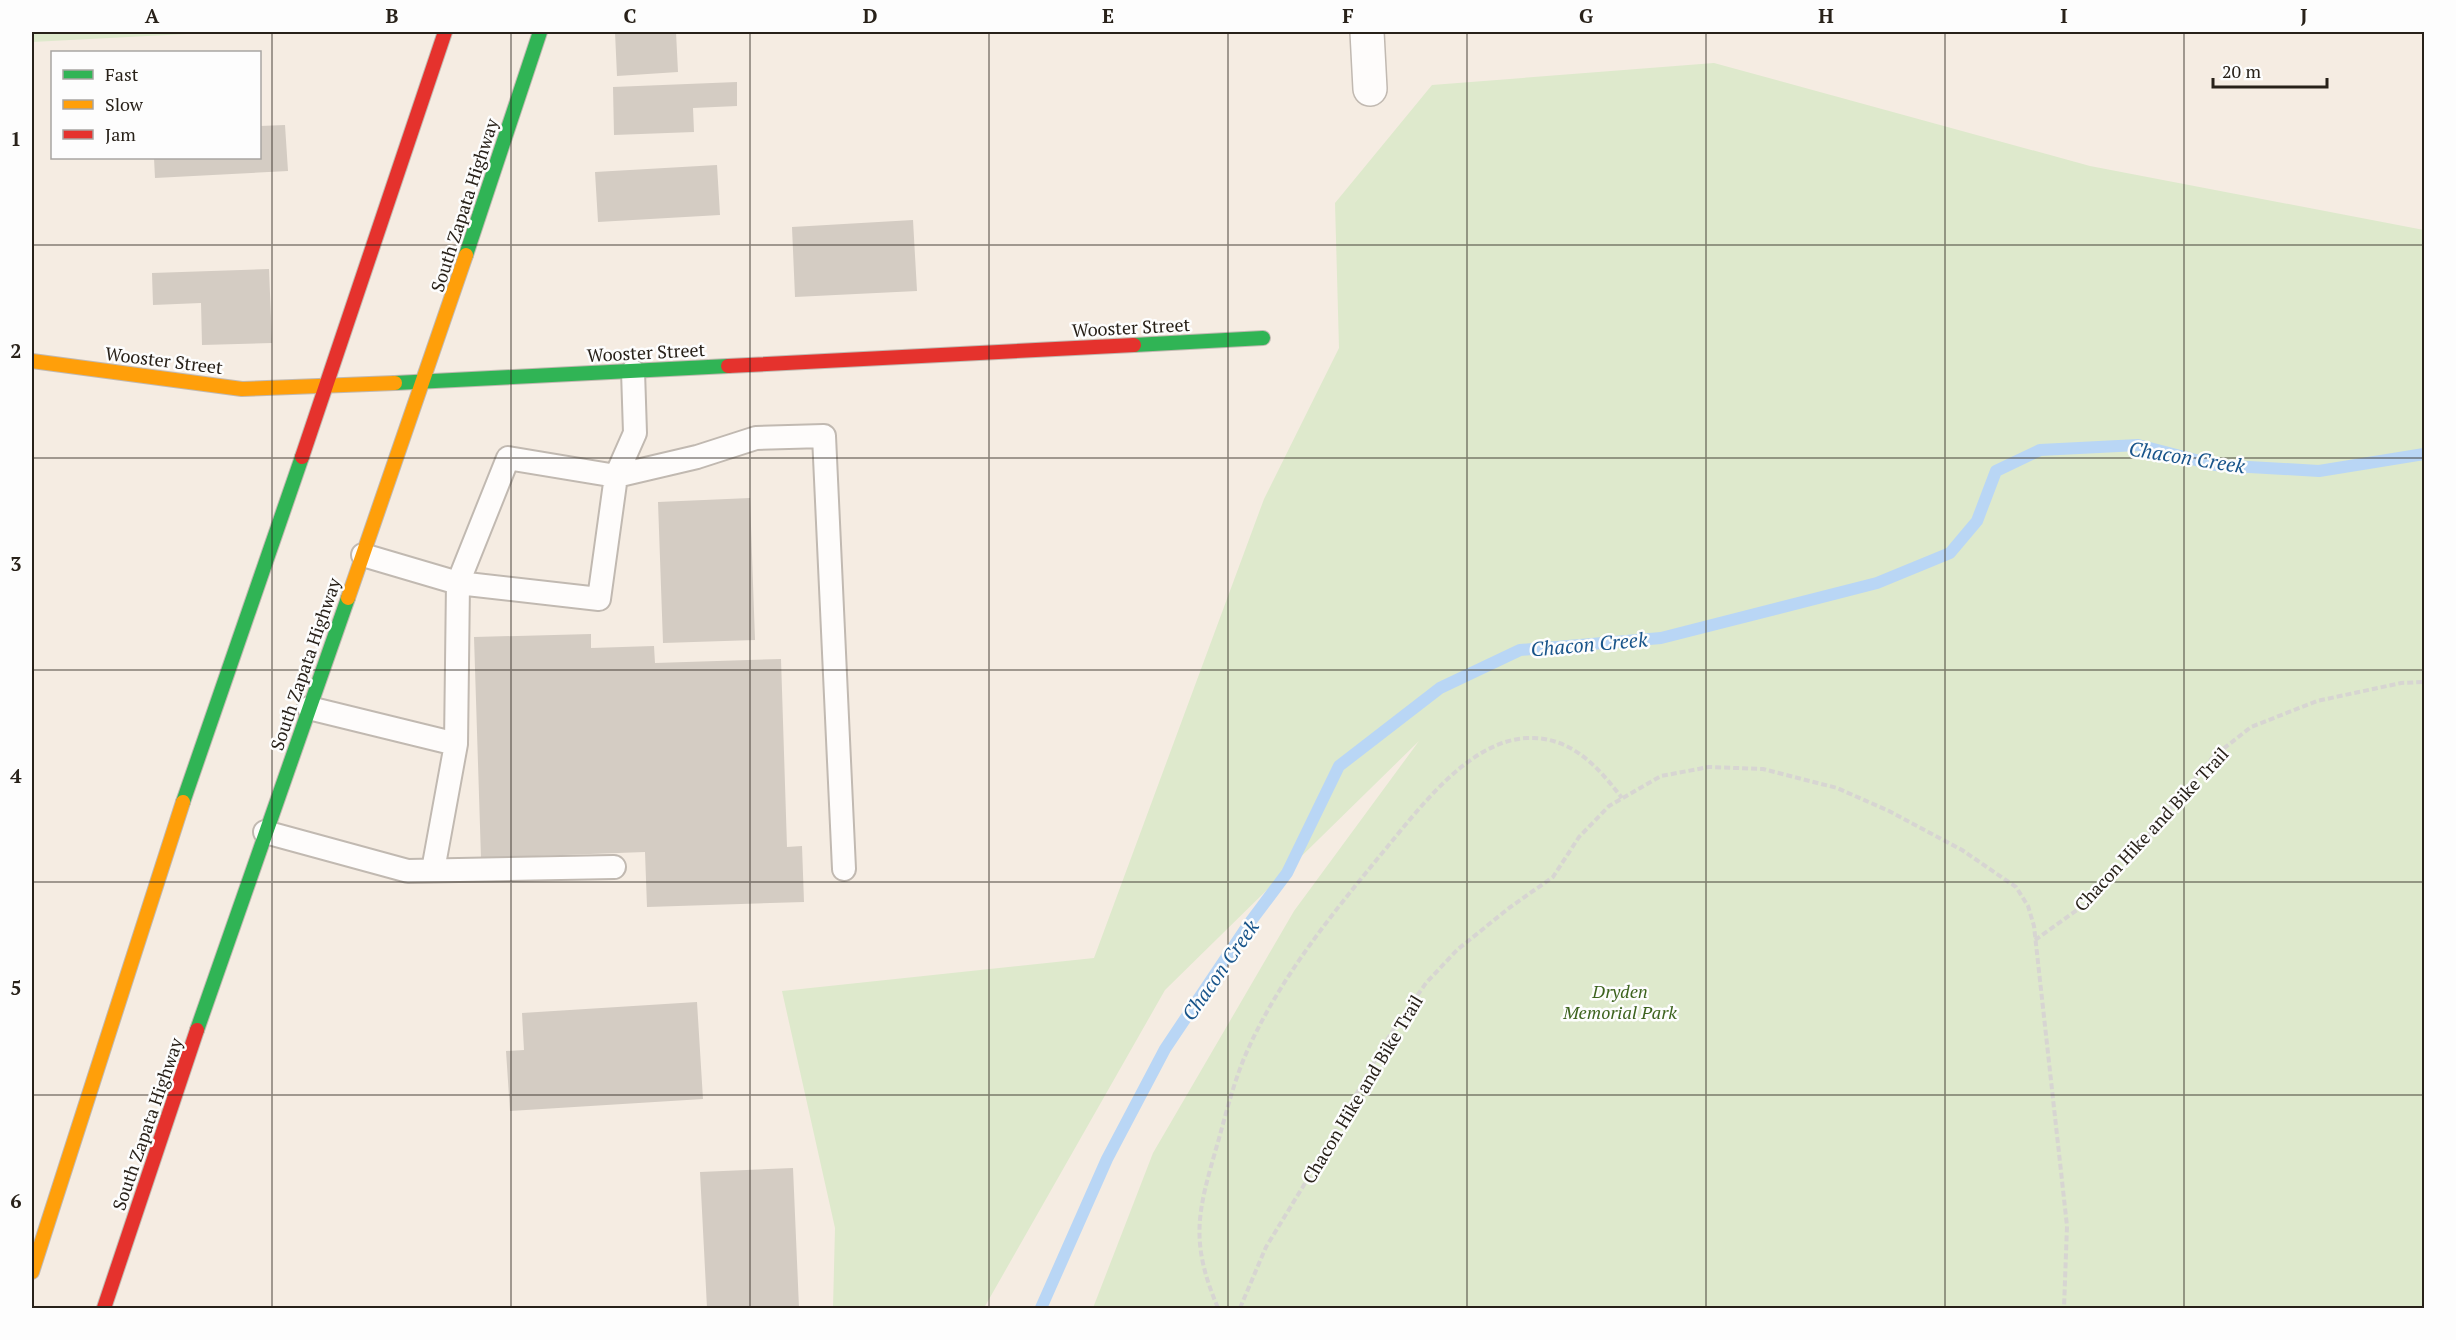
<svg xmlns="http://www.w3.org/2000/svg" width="2456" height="1340" font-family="'PT Serif',serif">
	<rect width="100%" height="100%" fill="#f5ece2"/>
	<path fill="#dee9cc" d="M 32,32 L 225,32 L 32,42 Z
		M 1714,63 L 2090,166 L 2424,230 L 2424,1308 L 1093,1308 L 1153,1153 L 1294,911 L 1419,741 L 1165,990 L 984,1308 L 833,1308 L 835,1228 L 782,991 L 1094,958 L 1264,499 L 1339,348 L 1335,203 L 1432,85 Z"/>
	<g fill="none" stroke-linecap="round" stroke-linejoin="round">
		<path stroke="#b9d6f5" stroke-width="12" d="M 1041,1308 L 1107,1159 L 1165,1049 L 1248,925 L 1287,873 L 1339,766 L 1440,688 L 1520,650 L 1661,638 L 1877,583 L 1950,553 L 1977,521 L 1996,471 L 2040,450 L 2138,445 L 2215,465 L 2319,471 L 2424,454"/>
	</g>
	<path fill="#d4ccc3" d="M 615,32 L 676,32 L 678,72 L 617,76 Z
		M 737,82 L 737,106 L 693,108 L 694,132 L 614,135 L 613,87 Z
		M 285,125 L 288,171 L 155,178 L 154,158 L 260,158 L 260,126 Z
		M 717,165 L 720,215 L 598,222 L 595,172 Z
		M 913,220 L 917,291 L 795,297 L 792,227 Z
		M 269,269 L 272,343 L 202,345 L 201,303 L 153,305 L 152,273 Z
		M 750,498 L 755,640 L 663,643 L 658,502 Z
		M 591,634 L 591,648 L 654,646 L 655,663 L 781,659 L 787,847 L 802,846 L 804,902 L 647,907 L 645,852 L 481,858 L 474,637 Z
		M 697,1002 L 703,1099 L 510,1111 L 506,1051 L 524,1050 L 522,1013 Z
		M 793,1168 L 799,1308 L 707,1308 L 700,1172 Z"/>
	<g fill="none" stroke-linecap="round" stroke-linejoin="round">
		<g stroke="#c1b9b1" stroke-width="26">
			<path id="lane" d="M 508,458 L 616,476 L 599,599 L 458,583 Z
				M 616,476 L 697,457 L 756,438 L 824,436 L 844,869
				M 616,476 L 635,433 L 633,371
				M 309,708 L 456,744 L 458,583 L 363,555
				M 265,832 L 408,871 L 614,867
				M 433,870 L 456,744"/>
		</g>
		<g stroke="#c1b9b1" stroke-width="36">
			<path id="street" d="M 1367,32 L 1370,89"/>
		</g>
		<g stroke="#c1b9b1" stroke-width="16">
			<path id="fast" d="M 466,255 L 540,32
				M 1134,345 L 1263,338
				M 395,383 L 728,366
				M 183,802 L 302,457
				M 197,1030 L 348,598"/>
		</g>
		<g stroke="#c1b9b1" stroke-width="16">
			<path id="slow" d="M 32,361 L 242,389 L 395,383
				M 348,598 L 466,255
				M 32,1272 L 183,802"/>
		</g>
		<g stroke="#c1b9b1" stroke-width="16">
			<path id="jam" d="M 728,366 L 1134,345
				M 302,457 L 445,32
				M 104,1308 L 197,1030"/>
		</g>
		<path stroke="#d7d5d2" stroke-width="4" stroke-dasharray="6 3" stroke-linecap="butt" d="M 2035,940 L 2081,907 L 2147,837 L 2213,757 L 2251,727 L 2317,701 L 2401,683 L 2424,682
			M 1218,1308 C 1189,1240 1198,1211 1218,1142 C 1227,1110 1235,1077 1249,1047 C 1283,973 1336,909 1388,846 C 1422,805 1470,741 1527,738 C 1571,736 1598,767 1622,798
			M 1240,1308 L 1266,1247 L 1315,1167 L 1391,1033 L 1426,983 L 1457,950 L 1509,908 L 1553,877 L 1579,837 L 1609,806 L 1661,776 L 1709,767 L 1763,769 L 1837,788 L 1889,811 L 1962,850 L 2016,887 L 2028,906 L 2034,926 L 2067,1226 L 2064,1308
			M 1649,1308 L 1681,1308"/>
		<use href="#lane" stroke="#fefcfb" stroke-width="22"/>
		<use href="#street" stroke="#fefcfb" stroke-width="33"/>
		<use href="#fast" stroke="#30b455" stroke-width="14"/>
		<use href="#slow" stroke="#ff9f0a" stroke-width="14"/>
		<use href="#jam" stroke="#e5322d" stroke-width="14"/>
	</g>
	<path fill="none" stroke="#282119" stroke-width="1.5" stroke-opacity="0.55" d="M 272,32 L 272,1308M 511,32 L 511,1308M 750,32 L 750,1308M 989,32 L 989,1308M 1228,32 L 1228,1308M 1467,32 L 1467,1308M 1706,32 L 1706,1308M 1945,32 L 1945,1308M 2184,32 L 2184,1308M 32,245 L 2424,245M 32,458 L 2424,458M 32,670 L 2424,670M 32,882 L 2424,882M 32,1095 L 2424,1095"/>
	<g text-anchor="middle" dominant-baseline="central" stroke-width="5" stroke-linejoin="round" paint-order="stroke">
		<g font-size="18" fill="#282119" stroke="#fdfdfd">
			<text transform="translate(464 205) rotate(-72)">South Zapata Highway</text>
			<text transform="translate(1131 327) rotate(-3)">Wooster Street</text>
			<text transform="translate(646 352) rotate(-3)">Wooster Street</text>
			<text transform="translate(164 360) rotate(7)">Wooster Street</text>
			<text transform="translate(305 664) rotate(-71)">South Zapata Highway</text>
			<text transform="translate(2151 829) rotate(-47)">Chacon Hike and Bike Trail</text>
			<text transform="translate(1362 1089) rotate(-59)">Chacon Hike and Bike Trail</text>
			<text transform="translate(147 1124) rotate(-71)">South Zapata Highway</text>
		</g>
		<g font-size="18" font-style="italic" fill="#3d631e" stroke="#fdfdfd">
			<text x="1620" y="991">Dryden<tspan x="1620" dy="21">Memorial Park</tspan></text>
		</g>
		<g font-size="20" font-style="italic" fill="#18548a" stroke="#fdfdfd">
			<text transform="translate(2187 457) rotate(9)">Chacon Creek</text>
			<text transform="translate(1589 644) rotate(-5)">Chacon Creek</text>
			<text transform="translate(1220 970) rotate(-55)">Chacon Creek</text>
		</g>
	</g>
	<rect width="2456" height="1340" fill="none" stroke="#fdfdfd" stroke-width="66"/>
	<rect x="51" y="51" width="210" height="108" fill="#fdfdfd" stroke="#a8a5a2" stroke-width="1.5"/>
	<rect x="63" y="70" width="30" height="9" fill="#30b455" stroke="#a8a5a2" stroke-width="1.5"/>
	<text x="105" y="81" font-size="18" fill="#282119">Fast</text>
	<rect x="63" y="100" width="30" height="9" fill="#ff9f0a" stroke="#a8a5a2" stroke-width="1.5"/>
	<text x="105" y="111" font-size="18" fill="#282119">Slow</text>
	<rect x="63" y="130" width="30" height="9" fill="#e5322d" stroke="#a8a5a2" stroke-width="1.5"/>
	<text x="105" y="141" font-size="18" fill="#282119">Jam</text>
	<path d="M2213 78v9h114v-9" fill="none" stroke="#282119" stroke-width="3"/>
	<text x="2222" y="78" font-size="18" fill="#282119" stroke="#fdfdfd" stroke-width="4.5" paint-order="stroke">20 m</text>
	<rect x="33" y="33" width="2390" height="1274" fill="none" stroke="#282119" stroke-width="2"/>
	<g font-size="20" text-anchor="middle" font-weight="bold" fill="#282119">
		<text x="152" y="23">A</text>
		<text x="392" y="23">B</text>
		<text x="630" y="23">C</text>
		<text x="870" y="23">D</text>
		<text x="1108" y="23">E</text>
		<text x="1348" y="23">F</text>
		<text x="1586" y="23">G</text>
		<text x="1826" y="23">H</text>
		<text x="2064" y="23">I</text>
		<text x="2304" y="23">J</text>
		<text x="16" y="146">1</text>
		<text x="16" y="358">2</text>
		<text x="16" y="571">3</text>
		<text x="16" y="783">4</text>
		<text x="16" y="995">5</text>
		<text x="16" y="1208">6</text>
	</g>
</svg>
